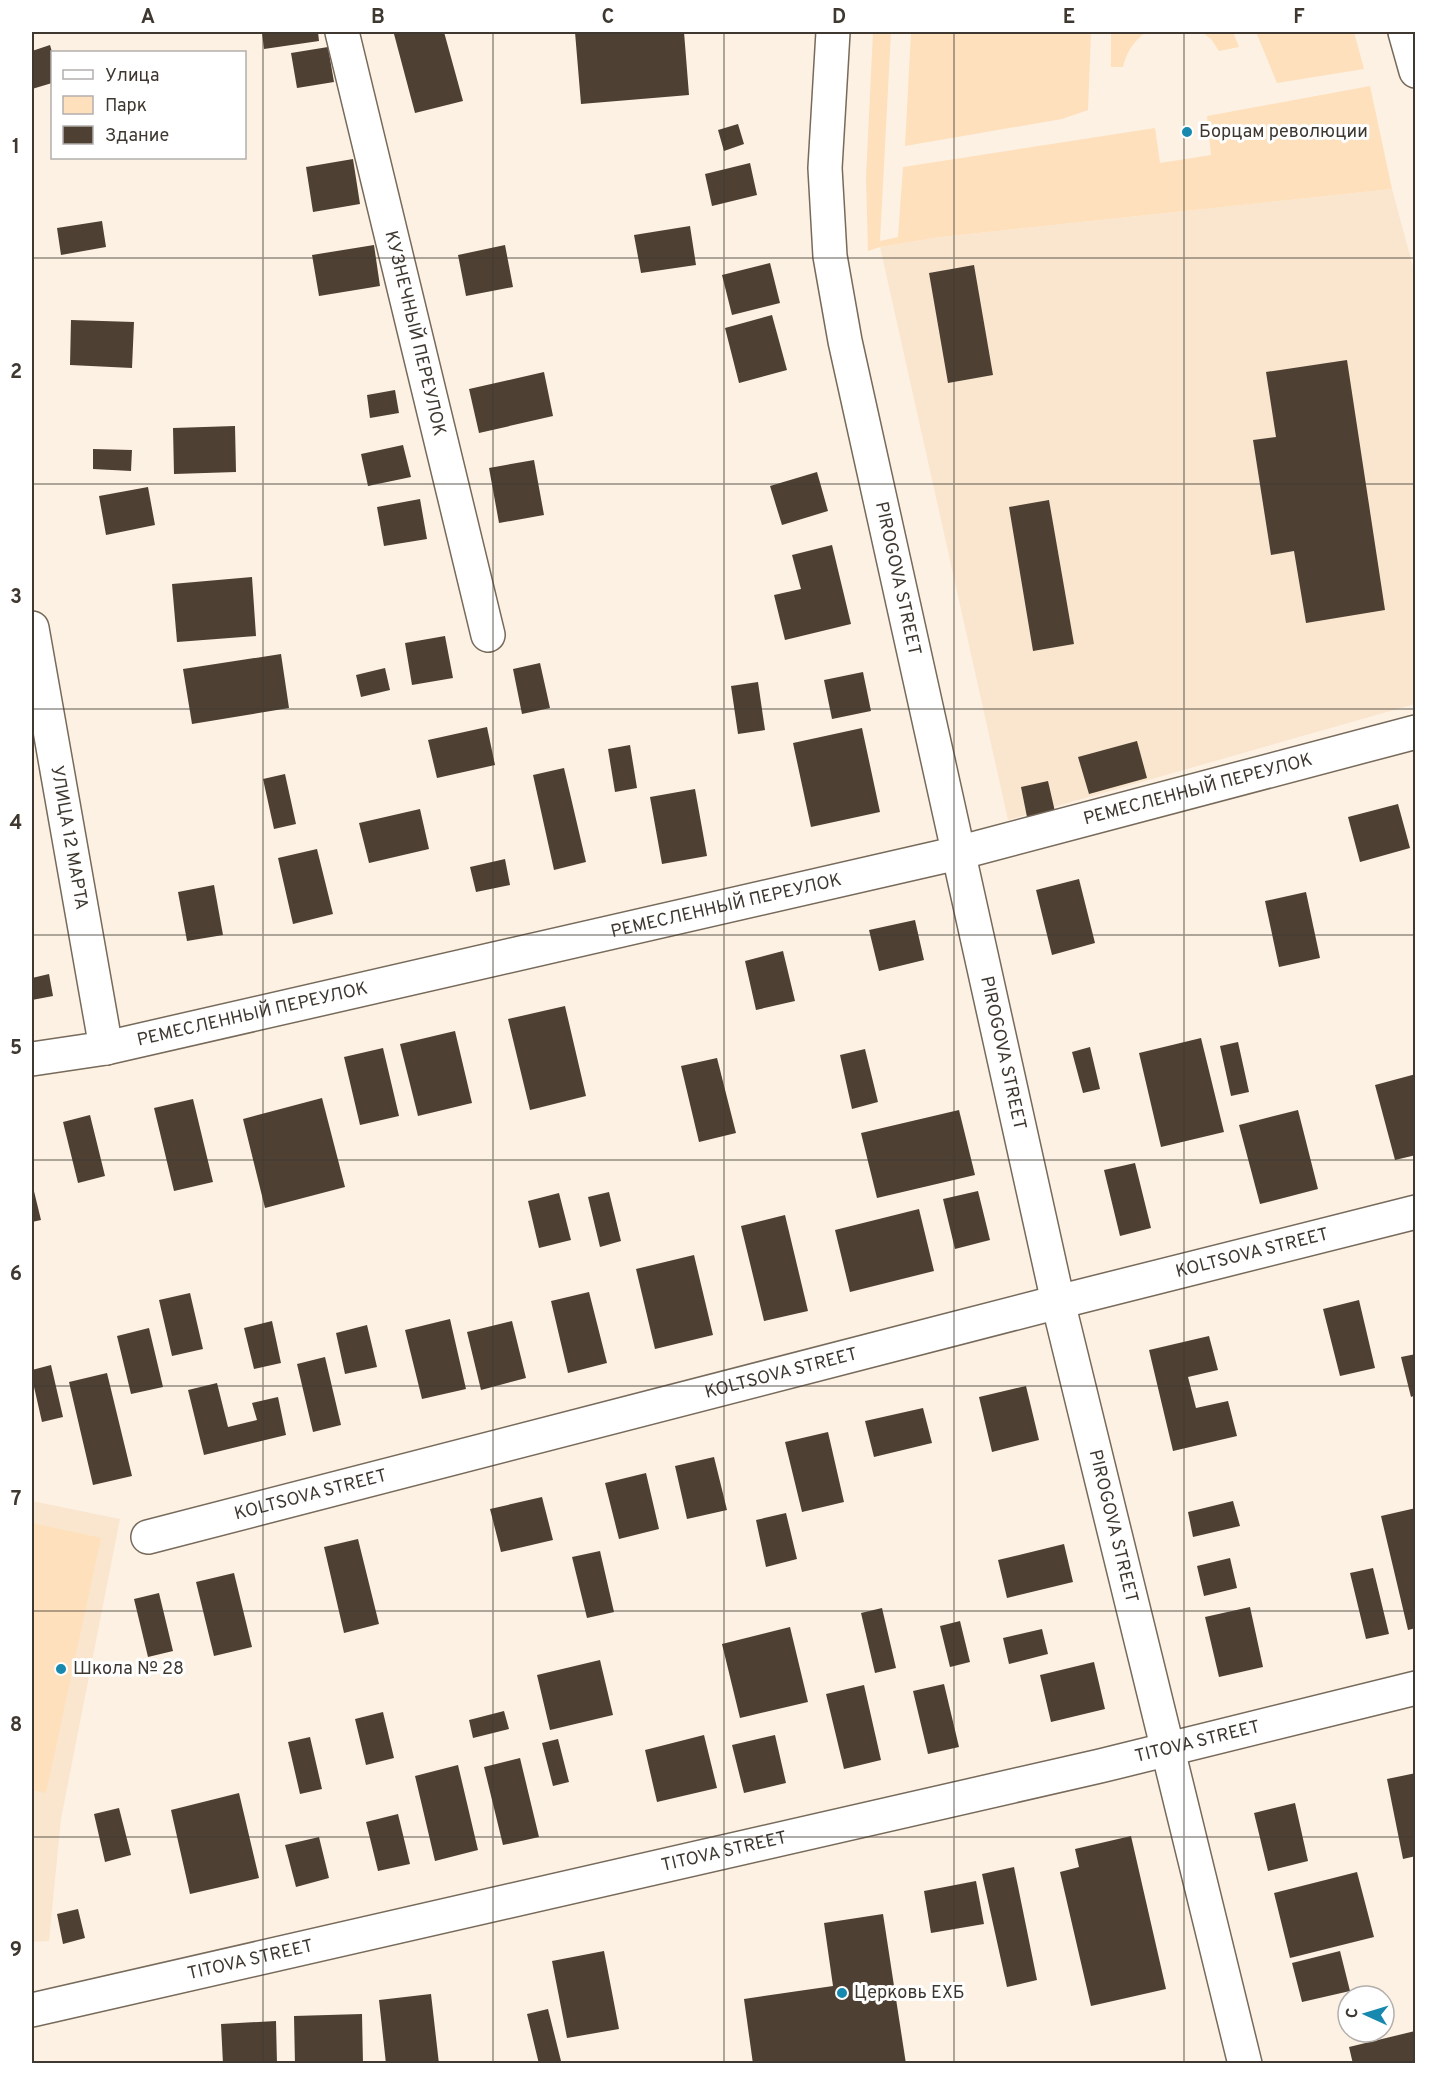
<svg xmlns="http://www.w3.org/2000/svg" width="1447" height="2095" font-family="Overpass,sans-serif">
	<rect width="100%" height="100%" fill="#fdf1e3"/>
	<path fill="#fae6ce" d="M 1392,189 L 1415,274 L 1415,704 L 1008,820 L 880,247 L 940,237 Z
		M 32,1501 L 120,1519 L 61,1819 L 49,1941 L 32,1942 Z"/>
	<path fill="#fee0bc" d="M 873,32 L 891,32 L 880,241 L 898,237 L 903,167 L 1155,128 L 1160,163 L 1211,155 L 1207,116 L 1370,86 L 1392,189 L 940,237 L 880,247 L 868,251 L 866,177 Z
		M 911,32 L 1091,32 L 1088,110 L 1062,119 L 905,146 Z
		M 1111,32 L 1146,32 C 1133,42 1127,51 1123,67 L 1111,67 Z
		M 1202,32 L 1233,32 L 1239,47 L 1219,51 L 1211,39 Z
		M 1256,32 L 1354,32 L 1364,69 L 1277,83 Z
		M 32,1523 L 101,1538 L 46,1793 L 32,1790 Z"/>
	<path fill="#4e4133" d="M 262,32 L 318,32 L 319,41 L 264,49 Z
		M 404,32 L 444,32 L 463,101 L 415,113 L 394,34 Z
		M 575,32 L 684,32 L 689,95 L 581,104 Z
		M 50,45 L 52,52 L 52,83 L 32,89 L 32,51 Z
		M 328,47 L 334,82 L 297,88 L 291,53 Z
		M 738,124 L 744,144 L 724,151 L 718,130 Z
		M 353,159 L 360,204 L 313,212 L 306,167 Z
		M 750,163 L 757,195 L 712,206 L 705,174 Z
		M 102,221 L 106,247 L 61,255 L 57,228 Z
		M 690,226 L 696,265 L 641,273 L 634,235 Z
		M 374,245 L 380,286 L 319,296 L 312,255 Z
		M 505,245 L 513,287 L 466,296 L 458,255 Z
		M 770,263 L 780,303 L 732,315 L 722,275 Z
		M 974,265 L 993,375 L 948,383 L 929,273 Z
		M 772,315 L 787,370 L 739,383 L 725,328 Z
		M 71,320 L 134,322 L 132,368 L 70,365 Z
		M 1347,360 L 1385,610 L 1306,623 L 1294,551 L 1271,555 L 1253,440 L 1276,437 L 1266,372 Z
		M 544,372 L 553,416 L 479,433 L 469,389 Z
		M 395,390 L 399,413 L 370,418 L 367,395 Z
		M 235,426 L 236,472 L 174,474 L 173,428 Z
		M 403,445 L 411,477 L 368,486 L 361,454 Z
		M 93,449 L 132,450 L 131,471 L 93,469 Z
		M 534,460 L 544,515 L 499,523 L 489,468 Z
		M 817,472 L 828,511 L 782,525 L 770,486 Z
		M 148,487 L 155,525 L 106,535 L 99,496 Z
		M 420,499 L 427,539 L 384,546 L 377,507 Z
		M 1049,500 L 1074,644 L 1033,651 L 1009,507 Z
		M 832,545 L 851,624 L 785,640 L 774,595 L 801,589 L 792,555 Z
		M 252,577 L 256,636 L 177,642 L 172,584 Z
		M 445,636 L 453,678 L 412,685 L 405,643 Z
		M 281,654 L 289,708 L 192,724 L 183,669 Z
		M 540,663 L 550,708 L 522,714 L 513,669 Z
		M 385,668 L 390,690 L 361,697 L 356,675 Z
		M 863,672 L 871,711 L 832,719 L 824,680 Z
		M 758,682 L 765,730 L 738,734 L 731,686 Z
		M 487,727 L 495,765 L 437,778 L 428,740 Z
		M 862,728 L 880,812 L 811,827 L 793,743 Z
		M 1137,741 L 1147,778 L 1089,794 L 1078,757 Z
		M 630,745 L 637,788 L 615,792 L 608,749 Z
		M 564,768 L 586,862 L 554,870 L 533,775 Z
		M 285,774 L 296,824 L 274,829 L 263,779 Z
		M 1048,781 L 1056,816 L 1028,822 L 1021,787 Z
		M 695,789 L 707,856 L 662,864 L 650,797 Z
		M 1398,804 L 1410,848 L 1360,862 L 1348,817 Z
		M 420,809 L 429,849 L 369,863 L 359,823 Z
		M 317,849 L 333,914 L 293,924 L 278,858 Z
		M 505,859 L 510,885 L 476,892 L 470,867 Z
		M 1079,879 L 1095,943 L 1052,955 L 1036,890 Z
		M 214,885 L 223,935 L 187,941 L 178,892 Z
		M 1306,892 L 1320,958 L 1279,967 L 1265,901 Z
		M 915,920 L 924,960 L 879,971 L 869,930 Z
		M 783,951 L 795,1001 L 756,1010 L 745,961 Z
		M 49,974 L 53,996 L 32,1000 L 32,978 Z
		M 565,1006 L 586,1096 L 530,1110 L 508,1019 Z
		M 455,1031 L 472,1103 L 418,1116 L 400,1044 Z
		M 1201,1038 L 1224,1132 L 1161,1147 L 1139,1053 Z
		M 1238,1042 L 1249,1092 L 1231,1096 L 1220,1046 Z
		M 1090,1047 L 1100,1089 L 1083,1093 L 1072,1052 Z
		M 383,1048 L 399,1116 L 360,1125 L 344,1057 Z
		M 865,1049 L 878,1102 L 852,1109 L 840,1055 Z
		M 717,1058 L 736,1133 L 699,1142 L 681,1066 Z
		M 1416,1074 L 1416,1155 L 1395,1160 L 1375,1085 Z
		M 322,1098 L 345,1187 L 265,1208 L 243,1119 Z
		M 193,1099 L 213,1182 L 174,1191 L 154,1108 Z
		M 959,1110 L 975,1175 L 877,1198 L 861,1133 Z
		M 1298,1110 L 1318,1189 L 1260,1204 L 1239,1125 Z
		M 90,1115 L 105,1176 L 78,1183 L 63,1122 Z
		M 1135,1163 L 1151,1228 L 1120,1236 L 1104,1170 Z
		M 32,1183 L 41,1220 L 32,1222 Z
		M 978,1191 L 990,1240 L 955,1249 L 943,1199 Z
		M 609,1192 L 621,1241 L 600,1247 L 588,1197 Z
		M 559,1193 L 571,1240 L 539,1248 L 528,1201 Z
		M 919,1209 L 934,1271 L 850,1292 L 835,1230 Z
		M 785,1215 L 808,1311 L 764,1321 L 741,1226 Z
		M 694,1255 L 713,1335 L 655,1349 L 636,1269 Z
		M 589,1292 L 607,1363 L 568,1373 L 551,1301 Z
		M 190,1293 L 203,1349 L 172,1356 L 159,1300 Z
		M 1359,1300 L 1375,1368 L 1340,1376 L 1323,1309 Z
		M 450,1319 L 466,1389 L 422,1399 L 405,1330 Z
		M 272,1321 L 281,1363 L 254,1369 L 244,1328 Z
		M 512,1321 L 526,1378 L 481,1390 L 467,1332 Z
		M 367,1325 L 377,1367 L 345,1374 L 336,1333 Z
		M 149,1328 L 163,1387 L 131,1394 L 117,1336 Z
		M 1209,1336 L 1218,1370 L 1188,1377 L 1196,1408 L 1228,1401 L 1237,1436 L 1173,1451 L 1149,1350 Z
		M 1416,1354 L 1416,1395 L 1411,1397 L 1401,1357 Z
		M 325,1357 L 341,1425 L 313,1432 L 297,1364 Z
		M 51,1365 L 63,1417 L 42,1422 L 32,1378 L 32,1370 Z
		M 107,1373 L 132,1476 L 93,1485 L 69,1382 Z
		M 217,1383 L 228,1427 L 257,1420 L 252,1403 L 278,1397 L 286,1435 L 204,1455 L 188,1390 Z
		M 1026,1386 L 1039,1440 L 992,1452 L 979,1397 Z
		M 923,1408 L 932,1443 L 874,1457 L 865,1421 Z
		M 828,1432 L 844,1502 L 802,1512 L 785,1442 Z
		M 714,1457 L 727,1510 L 687,1519 L 675,1466 Z
		M 646,1473 L 659,1529 L 619,1539 L 605,1483 Z
		M 542,1497 L 553,1540 L 501,1552 L 490,1509 Z
		M 1233,1501 L 1240,1526 L 1193,1537 L 1188,1512 Z
		M 1416,1508 L 1416,1628 L 1408,1630 L 1381,1516 Z
		M 786,1513 L 797,1559 L 766,1567 L 756,1520 Z
		M 358,1539 L 379,1624 L 344,1633 L 324,1547 Z
		M 1064,1544 L 1073,1582 L 1007,1598 L 998,1560 Z
		M 600,1551 L 614,1612 L 587,1618 L 572,1557 Z
		M 1230,1558 L 1237,1588 L 1204,1596 L 1197,1566 Z
		M 1373,1568 L 1389,1634 L 1366,1639 L 1350,1573 Z
		M 234,1573 L 252,1647 L 214,1656 L 196,1582 Z
		M 159,1593 L 173,1651 L 148,1657 L 134,1599 Z
		M 1250,1607 L 1263,1667 L 1219,1677 L 1205,1617 Z
		M 882,1608 L 896,1668 L 875,1673 L 861,1613 Z
		M 960,1621 L 970,1662 L 950,1667 L 940,1626 Z
		M 790,1627 L 808,1702 L 740,1718 L 722,1644 Z
		M 1042,1629 L 1048,1654 L 1009,1664 L 1003,1638 Z
		M 600,1660 L 613,1715 L 550,1730 L 537,1675 Z
		M 1094,1662 L 1105,1709 L 1051,1722 L 1040,1675 Z
		M 944,1684 L 959,1747 L 928,1754 L 913,1691 Z
		M 864,1685 L 881,1760 L 844,1769 L 826,1694 Z
		M 504,1711 L 509,1729 L 473,1738 L 469,1720 Z
		M 383,1712 L 394,1758 L 366,1765 L 355,1719 Z
		M 704,1735 L 717,1788 L 657,1802 L 645,1750 Z
		M 775,1735 L 786,1783 L 744,1793 L 732,1745 Z
		M 310,1737 L 322,1789 L 300,1794 L 288,1742 Z
		M 558,1739 L 569,1782 L 553,1786 L 542,1743 Z
		M 520,1758 L 539,1837 L 503,1845 L 484,1767 Z
		M 458,1765 L 478,1850 L 435,1861 L 415,1776 Z
		M 1416,1773 L 1416,1856 L 1403,1859 L 1387,1779 Z
		M 239,1793 L 259,1878 L 190,1894 L 171,1810 Z
		M 1295,1803 L 1308,1861 L 1268,1871 L 1254,1813 Z
		M 119,1808 L 131,1855 L 105,1862 L 94,1814 Z
		M 398,1814 L 410,1864 L 378,1871 L 366,1822 Z
		M 1131,1836 L 1166,1989 L 1091,2006 L 1060,1872 L 1079,1867 L 1075,1849 Z
		M 319,1837 L 329,1878 L 296,1887 L 285,1845 Z
		M 1014,1867 L 1037,1980 L 1007,1987 L 982,1874 Z
		M 1357,1872 L 1374,1937 L 1290,1958 L 1274,1893 Z
		M 976,1881 L 984,1924 L 931,1933 L 924,1891 Z
		M 78,1909 L 85,1938 L 63,1944 L 57,1914 Z
		M 883,1914 L 906,2064 L 753,2064 L 744,1999 L 833,1986 L 824,1923 Z
		M 604,1951 L 619,2029 L 567,2038 L 552,1961 Z
		M 1340,1951 L 1350,1991 L 1302,2002 L 1292,1963 Z
		M 431,1994 L 439,2064 L 386,2064 L 379,2000 Z
		M 548,2009 L 561,2061 L 539,2064 L 527,2014 Z
		M 362,2014 L 363,2064 L 295,2064 L 294,2016 Z
		M 276,2021 L 277,2064 L 223,2064 L 221,2024 Z
		M 1415,2031 L 1416,2064 L 1353,2064 L 1349,2047 Z"/>
	<g fill="none" stroke-linecap="round" stroke-linejoin="round">
		<g stroke="#776a5a" stroke-width="36">
			<g id="minor">
				<path id="s1" d="M 342,32 L 488,635"/>
				<path id="s2" d="M 833,32 L 825,168 L 830,256 L 845,341 L 1058,1302 L 1245,2064"/>
				<path d="M 1405,32 L 1416,71"/>
				<path id="s3" d="M 32,628 L 106,1048"/>
				<path id="s4" d="M 32,1059 L 106,1048 L 958,853 L 1416,732"/>
				<path id="s5" d="M 148,1537 L 1058,1302 L 1416,1212"/>
				<path id="s6" d="M 32,2010 L 1100,1766 L 1416,1688"/>
			</g>
		</g>
		<use href="#minor" stroke="#fff" stroke-width="33"/>
	</g>
	<path fill="none" stroke="#3e3831" stroke-width="1.5" stroke-opacity="0.55" d="M 263,32 L 263,2064M 493,32 L 493,2064M 724,32 L 724,2064M 954,32 L 954,2064M 1184,32 L 1184,2064M 32,258 L 1416,258M 32,484 L 1416,484M 32,709 L 1416,709M 32,935 L 1416,935M 32,1160 L 1416,1160M 32,1386 L 1416,1386M 32,1611 L 1416,1611M 32,1837 L 1416,1837"/>
	<g fill="#1788ae" stroke="#fff" stroke-width="2">
		<circle cx="1187" cy="132" r="6"/>
		<circle cx="61" cy="1669" r="6"/>
		<circle cx="842" cy="1993" r="6"/>
	</g>
	<g text-anchor="middle" dominant-baseline="central" stroke-width="6" stroke-linejoin="round" paint-order="stroke">
		<g font-size="18" fill="#3e3831" stroke="#fff" text-anchor="start">
			<text x="1199" y="132">Борцам революции</text>
			<text x="73" y="1669">Школа № 28</text>
			<text x="854" y="1993">Церковь ЕХБ</text>
		</g>
		<g font-size="18" fill="#3e3831" stroke="#fff">
			<text stroke="none"><textPath href="#s1" startOffset="310">КУЗНЕЧНЫЙ ПЕРЕУЛОК</textPath></text>
			<text stroke="none"><textPath href="#s2" startOffset="554">PIROGOVA STREET</textPath></text>
			<text stroke="none"><textPath href="#s4" startOffset="1197">РЕМЕСЛЕННЫЙ ПЕРЕУЛОК</textPath></text>
			<text stroke="none"><textPath href="#s3" startOffset="213">УЛИЦА 12 МАРТА</textPath></text>
			<text stroke="none"><textPath href="#s4" startOffset="711">РЕМЕСЛЕННЫЙ ПЕРЕУЛОК</textPath></text>
			<text stroke="none"><textPath href="#s4" startOffset="225">РЕМЕСЛЕННЫЙ ПЕРЕУЛОК</textPath></text>
			<text stroke="none"><textPath href="#s2" startOffset="1040">PIROGOVA STREET</textPath></text>
			<text stroke="none"><textPath href="#s5" startOffset="1140">KOLTSOVA STREET</textPath></text>
			<text stroke="none"><textPath href="#s5" startOffset="654">KOLTSOVA STREET</textPath></text>
			<text stroke="none"><textPath href="#s5" startOffset="168">KOLTSOVA STREET</textPath></text>
			<text stroke="none"><textPath href="#s2" startOffset="1526">PIROGOVA STREET</textPath></text>
			<text stroke="none"><textPath href="#s6" startOffset="1196">TITOVA STREET</textPath></text>
			<text stroke="none"><textPath href="#s6" startOffset="710">TITOVA STREET</textPath></text>
			<text stroke="none"><textPath href="#s6" startOffset="224">TITOVA STREET</textPath></text>
		</g>
	</g>
	<rect width="1447" height="2095" fill="none" stroke="#ffffff" stroke-width="66"/>
	<rect x="51" y="51" width="195" height="108" fill="#ffffff" stroke="#b2afad" stroke-width="1.5"/>
	<rect x="63" y="70" width="30" height="9" fill="#ffffff" stroke="#b2afad" stroke-width="1.5"/>
	<text x="105" y="81" font-size="18" fill="#3e3831">Улица</text>
	<rect x="63" y="96" width="30" height="18" fill="#fee0bc" stroke="#b2afad" stroke-width="1.5"/>
	<text x="105" y="111" font-size="18" fill="#3e3831">Парк</text>
	<rect x="63" y="126" width="30" height="18" fill="#4e4133" stroke="#b2afad" stroke-width="1.5"/>
	<text x="105" y="141" font-size="18" fill="#3e3831">Здание</text>
	<g transform="translate(1366 2014) rotate(274)"><circle r="28" fill="#ffffff" stroke="#b2afad" stroke-width="1.5"/>
	<path d="M0-4.5L10 22L0 15L-10 22Z" fill="#1788ae"/>
	<text y="-9" font-size="16" font-weight="bold" text-anchor="middle" fill="#3e3831">С</text>
	</g>
	<rect x="33" y="33" width="1381" height="2029" fill="none" stroke="#3e3831" stroke-width="2"/>
	<g font-size="20" text-anchor="middle" font-weight="bold" fill="#3e3831">
		<text x="148" y="23">A</text>
		<text x="378" y="23">B</text>
		<text x="608" y="23">C</text>
		<text x="839" y="23">D</text>
		<text x="1069" y="23">E</text>
		<text x="1299" y="23">F</text>
		<text x="16" y="153">1</text>
		<text x="16" y="378">2</text>
		<text x="16" y="603">3</text>
		<text x="16" y="829">4</text>
		<text x="16" y="1054">5</text>
		<text x="16" y="1280">6</text>
		<text x="16" y="1505">7</text>
		<text x="16" y="1731">8</text>
		<text x="16" y="1956">9</text>
	</g>
</svg>
